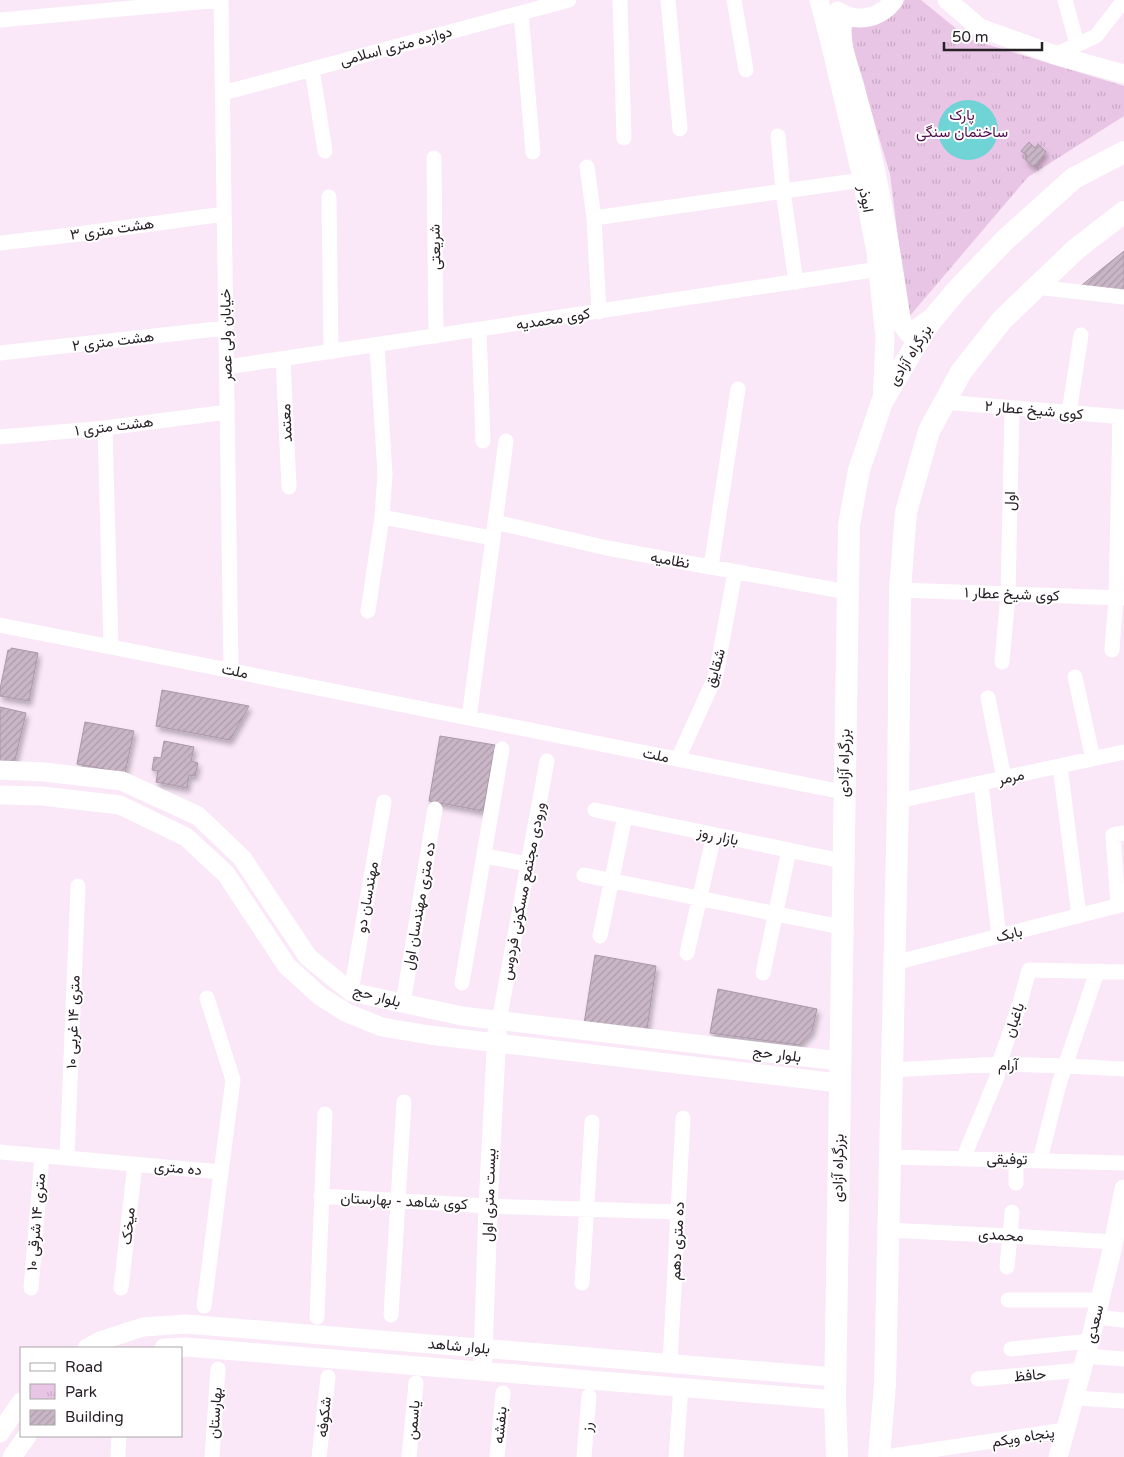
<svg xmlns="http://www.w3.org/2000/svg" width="1124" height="1457" font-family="'Varela Round',Vazirmatn,sans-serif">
	<defs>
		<pattern id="park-tufts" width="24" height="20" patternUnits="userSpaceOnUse" patternTransform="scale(1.25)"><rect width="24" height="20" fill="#e9c5e5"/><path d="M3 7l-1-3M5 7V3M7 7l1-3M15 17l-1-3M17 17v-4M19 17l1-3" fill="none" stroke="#c8a9c4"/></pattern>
		<pattern id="building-hatch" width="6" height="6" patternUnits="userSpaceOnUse" patternTransform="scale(1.25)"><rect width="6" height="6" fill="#c8b5c5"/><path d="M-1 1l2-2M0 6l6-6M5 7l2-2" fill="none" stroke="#ac9ba9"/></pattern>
		<filter id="shadow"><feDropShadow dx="2.5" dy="4.5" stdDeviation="2.5" flood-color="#0004"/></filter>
	</defs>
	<rect width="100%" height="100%" fill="#fae7f8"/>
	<path fill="url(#park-tufts)" d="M 905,0 L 921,0 L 969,39 L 1124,86 L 1124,116 L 1028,177 L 908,318 L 890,174 L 846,28 L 886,16 Z"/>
	<path fill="#70d3d6" d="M938 130a30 30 0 1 1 60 0a30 30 0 1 1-60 0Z"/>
	<path fill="url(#building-hatch)" stroke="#aa98a8" filter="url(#shadow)" d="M 1029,142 L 1035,148 L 1038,144 L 1046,152 L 1034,167 L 1025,159 L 1027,155 L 1021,151 Z
		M 1124,251 L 1124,294 L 1082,285 Z
		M 11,648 L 38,653 L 29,701 L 0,696 L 0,689 L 8,650 L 11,650 Z
		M 162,690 L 249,706 L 230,740 L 156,726 Z
		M 0,707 L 26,713 L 14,764 L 0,762 Z
		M 85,722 L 134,731 L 125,773 L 77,764 Z
		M 440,736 L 495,745 L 483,811 L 429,801 Z
		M 164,741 L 194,747 L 191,761 L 198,763 L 195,776 L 189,775 L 187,788 L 156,782 L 158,771 L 152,770 L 154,757 L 161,758 Z
		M 595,955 L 656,966 L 647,1029 L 584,1024 Z
		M 718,989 L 817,1009 L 812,1031 L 799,1045 L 710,1033 Z"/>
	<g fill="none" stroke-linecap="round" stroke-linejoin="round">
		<path stroke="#fff" stroke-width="15" d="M 221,0 L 231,670
			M 620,0 L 624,138
			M 668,0 L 680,129
			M 734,0 L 746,70
			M 1065,0 L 1077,44
			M 521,13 L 533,152
			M 0,20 L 221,0
			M 1055,55 L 1096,36 L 1124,0
			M 312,69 L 325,151
			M 223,93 L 569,0
			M 778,136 L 783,191 L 796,282
			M 434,158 L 436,336
			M 587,167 L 594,218 L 599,312
			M 329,197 L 331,352
			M 594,218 L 862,180
			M 0,243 L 71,235 L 224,214
			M 1036,287 L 1124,297
			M 479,330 L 483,441
			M 0,353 L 226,328
			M 283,359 L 289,487
			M 227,367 L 879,269
			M 944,402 L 1124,417
			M 1069,413 L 1081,335
			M 105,428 L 111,647
			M 0,437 L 105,428 L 227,412
			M 382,517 L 492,538
			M 495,522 L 607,548 L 847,592
			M 711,567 L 738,389
			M 900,590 L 1124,598
			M 368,611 L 382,517 L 385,474 L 377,345
			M 0,625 L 843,792
			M 1112,650 L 1116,598 L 1120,417
			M 1002,662 L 1008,594 L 1012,408
			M 1075,677 L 1093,759
			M 988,698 L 1004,778
			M 469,718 L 506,441
			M 678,759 L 716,675 L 735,572
			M 1060,766 L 1079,916
			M 981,784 L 999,936
			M 898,801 L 1124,752
			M 595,810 L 842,861
			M 484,856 L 528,864
			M 584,875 L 841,927
			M 1118,906 L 1113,835 L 1124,833
			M 600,936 L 625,816
			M 687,953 L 714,835
			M 894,963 L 1124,904
			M 763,973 L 789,850
			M 462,983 L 502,749
			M 351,992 L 384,802
			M 207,998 L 233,1080 L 221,1172
			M 403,1003 L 435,809
			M 499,1021 L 547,761
			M 892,1070 L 999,1064 L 1066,1066 L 1124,1069
			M 0,1152 L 221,1172 L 204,1306
			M 890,1157 L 1124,1163
			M 67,1158 L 78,886
			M 963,1159 L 997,1077 L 999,1064 L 1020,1003 L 1029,970 L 1124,972
			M 1016,1160 L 1016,1183
			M 1040,1160 L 1059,1084 L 1097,972
			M 321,1196 L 488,1206 L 678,1212
			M 888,1230 L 1010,1236 L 1114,1242
			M 1007,1267 L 1012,1212
			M 582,1283 L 592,1122
			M 31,1288 L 42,1156
			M 121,1288 L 135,1164
			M 1008,1300 L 1100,1300
			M 391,1315 L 404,1102
			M 317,1317 L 325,1114
			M 1096,1317 L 1124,1320
			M 1011,1349 L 1090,1341
			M 1086,1356 L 1124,1359
			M 670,1363 L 683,1118
			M 978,1379 L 1082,1370
			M 1074,1398 L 1124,1401
			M 892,1456 L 1065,1430
			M 118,1457 L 119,1436
			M 212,1457 L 218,1369
			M 319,1457 L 328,1377
			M 409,1457 L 416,1383
			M 497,1457 L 503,1393
			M 584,1457 L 589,1396
			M 676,1457 L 681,1387"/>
		<path stroke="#fff" stroke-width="19" d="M 819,0 L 829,38 L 860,169 L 876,252 L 885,338 L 882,402
			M 947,0 L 980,28 L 1055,55 L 1124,74
			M 838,11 C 857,24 881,18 894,0
			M 849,17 L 843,21 C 839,44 849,65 855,87 C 860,107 866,126 870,146 C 884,205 893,265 902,325 L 909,334 L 931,318
			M 0,770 L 44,772 L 122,781 L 198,816 L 242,858 L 308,957 L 351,992 L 462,1016 L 839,1061
			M 0,795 L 42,796 L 120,805 L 186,837 L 226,874 L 287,966 L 320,996 L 347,1013 L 382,1027 L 429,1035 L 839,1083
			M 87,1348 L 100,1341 L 143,1327 L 186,1324 L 835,1377
			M 164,1348 L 186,1347 L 199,1348 L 835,1400
			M 483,1359 L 488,1206 L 497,1032
			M 0,1433 L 21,1402
			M 12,1457 L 27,1436
			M 1058,1457 L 1090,1341 L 1111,1254 L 1124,1189"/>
		<path stroke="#fff" stroke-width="22" d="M 837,1457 L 835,1400 L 849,525 L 859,470 L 882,402 L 927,326 L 956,291 L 1005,240 L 1074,178 L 1124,152
			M 879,1457 L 885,1384 L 898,801 L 900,590 L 906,512 L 929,431 L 961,372 L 1002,320 L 1075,250 L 1124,212"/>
	</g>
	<g text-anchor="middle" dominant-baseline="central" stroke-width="4" stroke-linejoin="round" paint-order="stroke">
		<g font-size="15" fill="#272026" stroke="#fff">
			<text transform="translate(396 46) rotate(-15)">دوازده متری اسلامی</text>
			<text transform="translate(866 199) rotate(79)">ابوذر</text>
			<text transform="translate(112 229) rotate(-8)">هشت متری ۳</text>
			<text transform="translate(435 247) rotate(-91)">شریعتی</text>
			<text transform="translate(553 319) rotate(-9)">کوی محمدیه</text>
			<text transform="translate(226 335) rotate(-91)">خیابان ولی عصر</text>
			<text transform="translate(113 341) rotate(-7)">هشت متری ۲</text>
			<text transform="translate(910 355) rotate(-58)">بزرگراه آزادی</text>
			<text transform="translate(1034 410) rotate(5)">کوی شیخ عطار ۲</text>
			<text transform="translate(286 423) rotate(-93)">معتمد</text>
			<text transform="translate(114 426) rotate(-7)">هشت متری ۱</text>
			<text transform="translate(1010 501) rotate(-89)">اول</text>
			<text transform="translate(670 560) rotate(10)">نظامیه</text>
			<text transform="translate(1012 594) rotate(2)">کوی شیخ عطار ۱</text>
			<text transform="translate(715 668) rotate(-74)">شقایق</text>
			<text transform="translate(235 671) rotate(11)">ملت</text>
			<text transform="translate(656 755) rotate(11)">ملت</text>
			<text transform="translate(844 763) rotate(-89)">بزرگراه آزادی</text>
			<text transform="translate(1011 777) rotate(-13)">مرمر</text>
			<text transform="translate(718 836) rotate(12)">بازار روز</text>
			<text transform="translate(523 891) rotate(-79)">ورودی مجتمع مسکونی فردوس</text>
			<text transform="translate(367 897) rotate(-80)">مهندسان دو</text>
			<text transform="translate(419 906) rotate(-80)">ده متری مهندسان اول</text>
			<text transform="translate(1009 934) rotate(-14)">بابک</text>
			<text transform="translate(377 996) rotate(15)">بلوار حج</text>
			<text transform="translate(1014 1020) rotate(-71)">باغبان</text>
			<text transform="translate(73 1022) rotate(-88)">۱۰ متری ۱۴ غربی</text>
			<text transform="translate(777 1054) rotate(7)">بلوار حج</text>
			<text x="1008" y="1065">آرام</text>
			<text transform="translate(1007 1159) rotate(1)">توفیقی</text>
			<text transform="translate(178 1168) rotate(5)">ده متری</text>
			<text transform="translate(838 1168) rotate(-89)">بزرگراه آزادی</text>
			<text transform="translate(489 1195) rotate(-88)">بیست متری اول</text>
			<text transform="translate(404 1201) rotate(3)">کوی شاهد - بهارستان</text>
			<text transform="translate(36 1222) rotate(-85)">۱۰ متری ۱۴ شرقی</text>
			<text transform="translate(128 1226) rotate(-84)">میخک</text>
			<text transform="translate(1001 1235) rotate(3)">محمدی</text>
			<text transform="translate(677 1241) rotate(-87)">ده متری دهم</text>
			<text transform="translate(1094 1324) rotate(-76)">سعدی</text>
			<text transform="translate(459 1346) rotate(5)">بلوار شاهد</text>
			<text transform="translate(1030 1375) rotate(-5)">حافظ</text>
			<text transform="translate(215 1413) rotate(-86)">بهارستان</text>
			<text transform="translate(324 1417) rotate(-84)">شکوفه</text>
			<text transform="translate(413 1420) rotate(-85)">یاسمن</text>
			<text transform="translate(500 1425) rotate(-85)">بنفشه</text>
			<text transform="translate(587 1427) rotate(-85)">رز</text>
			<text transform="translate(1023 1437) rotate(-9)">پنجاه ویکم</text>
		</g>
		<g font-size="15" fill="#500d4d" stroke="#fff">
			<text x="962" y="115">پارک<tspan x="962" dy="17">ساختمان سنگی</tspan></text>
		</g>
	</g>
	<rect x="20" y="1347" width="162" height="90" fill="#ffffff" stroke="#a9a6a8"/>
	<rect x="30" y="1363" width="25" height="8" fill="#ffffff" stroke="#a9a6a8"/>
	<text x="65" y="1372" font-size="15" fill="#272026">Road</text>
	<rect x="30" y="1384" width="25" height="15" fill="url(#park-tufts)" stroke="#a9a6a8"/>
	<text x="65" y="1397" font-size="15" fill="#272026">Park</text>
	<rect x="30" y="1410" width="25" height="15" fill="url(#building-hatch)" stroke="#a9a6a8"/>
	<text x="65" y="1422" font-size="15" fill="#272026">Building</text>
	<path d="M944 42v8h98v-8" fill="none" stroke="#272026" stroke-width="2.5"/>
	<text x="952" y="42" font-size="15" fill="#272026" stroke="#ffffff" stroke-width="4" paint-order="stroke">50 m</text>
</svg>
